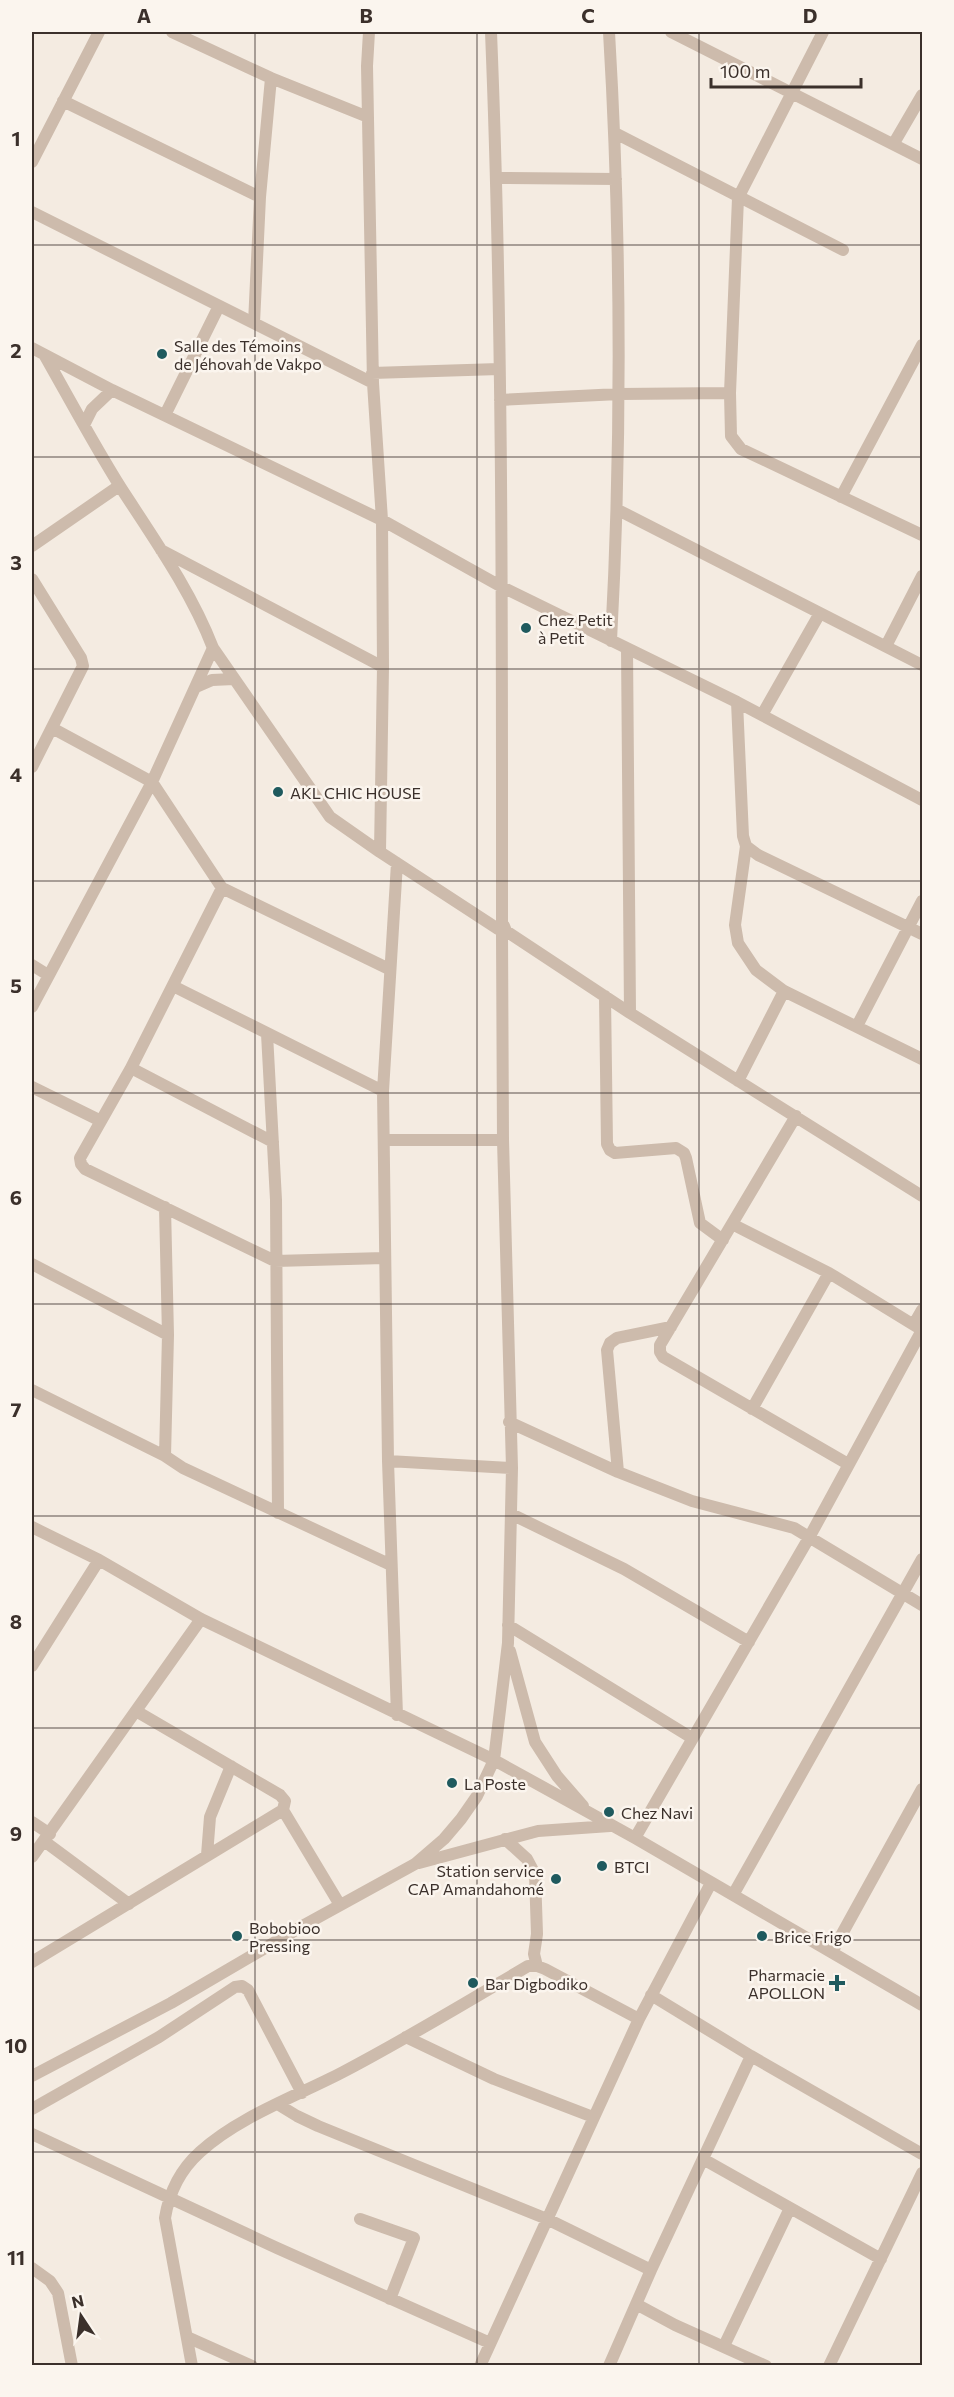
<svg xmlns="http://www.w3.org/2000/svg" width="954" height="2397" font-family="Commissioner,sans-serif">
	<rect width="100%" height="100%" fill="#f4ebe1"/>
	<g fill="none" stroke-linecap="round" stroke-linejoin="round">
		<path stroke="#cdbbac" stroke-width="12" d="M 172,32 L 271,78 L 368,117
			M 369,32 L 367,66 L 373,383 L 382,520 L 383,667 L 380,852
			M 491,32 C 503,329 502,628 502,926
			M 609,32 C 621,235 622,438 611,641
			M 671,32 L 922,159
			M 823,32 L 738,198 L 730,393 L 731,436 L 741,449 L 922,535
			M 63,101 L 260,197
			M 615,133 L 843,250
			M 894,143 L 922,95
			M 32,162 L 99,32
			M 497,178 L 616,179
			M 32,212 L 373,383
			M 254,323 L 260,197 L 271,78
			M 32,348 L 112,390 L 382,520 L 502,587 L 737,702 L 922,800
			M 45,356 C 70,400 94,445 121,488 C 154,539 191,591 213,648 L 330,817 L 380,852 L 498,929
			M 372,373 L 499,369
			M 500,400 L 619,394 L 730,393
			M 165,415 L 219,306
			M 84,425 L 92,409 L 112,390
			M 841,497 L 922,345
			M 618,510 L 922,665
			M 32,546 L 119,486
			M 161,550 L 383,667
			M 32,579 L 81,658 L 83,666 L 32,767
			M 886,646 L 922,576
			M 627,648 L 630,1013
			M 196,687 L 212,680 L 234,679
			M 737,702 L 743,836 L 746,846 L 735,925 L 738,943 L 756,970 L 784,991 L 922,1059
			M 762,715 L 820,613
			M 52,728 L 152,782 L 222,888 L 389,969
			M 746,846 L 758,855 L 922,934
			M 397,863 L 383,1091 L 388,1461 L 397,1715
			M 222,888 L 131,1068 L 80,1158 L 81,1164 L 85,1169 L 275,1261 L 384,1258
			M 500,926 L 504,926 L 506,931 L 630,1013 L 922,1196
			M 32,965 L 48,975
			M 173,986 L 383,1091
			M 605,996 L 607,1144 L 610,1150 L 615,1153 L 676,1148 L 684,1153 L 686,1158 L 700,1223 L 723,1240
			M 32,1007 L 152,782 L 213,648
			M 857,1026 L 922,901
			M 267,1034 L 276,1200 L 278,1513
			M 131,1068 L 273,1142
			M 738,1081 L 784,991
			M 32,1087 L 101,1121
			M 796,1116 L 660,1345 L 660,1352 L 663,1357 L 848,1464
			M 384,1140 L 503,1140
			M 732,1224 L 829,1273 L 922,1330
			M 32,1264 L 168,1335
			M 914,1324 L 922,1310
			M 32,1390 L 165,1456 L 183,1468 L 391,1565
			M 752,1409 L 829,1273
			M 509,1422 L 618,1472 L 692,1501 L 794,1528 L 922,1605
			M 165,1456 L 168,1335 L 165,1207
			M 388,1461 L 512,1468
			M 618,1472 L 607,1350 L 610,1343 L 617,1338 L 671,1327
			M 511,1514 L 624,1569 L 749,1642
			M 32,1527 L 99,1560 L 201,1619 L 494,1760 L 635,1838 L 922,2005
			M 508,1625 L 692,1738
			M 510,1651 L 535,1742 L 557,1776 L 583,1806
			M 32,1666 L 99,1560
			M 283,1810 L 340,1905
			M 32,1822 L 50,1834
			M 635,1838 L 810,1536 L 922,1330
			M 505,1839 L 527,1859 L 535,1874 L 537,1934 L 534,1954 L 537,1966
			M 44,1841 L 129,1904
			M 207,1855 L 210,1817 L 231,1766
			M 32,1857 L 201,1619
			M 419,1863 L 538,1831 L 610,1826
			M 733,1895 L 922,1559
			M 832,1952 L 922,1789
			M 32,1962 L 283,1810 L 285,1801 L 280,1795 L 136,1711
			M 651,1995 L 751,2056 L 922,2154
			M 406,2037 L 494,2079 L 593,2117
			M 32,2076 L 171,2003 L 306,1924 L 415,1864 L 444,1839 L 461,1819 L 477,1796 L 494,1760 L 508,1643 L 512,1468 L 503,1140 L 502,934
			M 279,2105 L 297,2116 L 318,2126 L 547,2219 L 651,2270
			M 32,2109 L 159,2037 L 235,1987 L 242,1986 L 248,1990 L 302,2093
			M 32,2134 L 277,2248 L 490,2343
			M 703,2159 L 881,2259
			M 360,2219 L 414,2238 L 390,2299
			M 32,2268 L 50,2281 L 58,2293 L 72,2366
			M 636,2304 L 675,2325 L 766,2366
			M 187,2337 L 252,2366
			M 724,2346 L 790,2208
			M 192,2366 L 165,2218 C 169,2193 180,2170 200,2152 C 238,2117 297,2096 343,2072 C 406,2039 467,2002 528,1966 L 537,1966 L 545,1969 L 639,2019
			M 480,2366 L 639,2019 L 711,1883
			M 609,2366 L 651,2270 L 751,2056
			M 829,2366 L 922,2173"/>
	</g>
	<path fill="none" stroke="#3b302b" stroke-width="1.5" stroke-opacity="0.55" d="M 255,32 L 255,2366M 477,32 L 477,2366M 699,32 L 699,2366M 32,245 L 922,245M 32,457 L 922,457M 32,669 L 922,669M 32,881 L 922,881M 32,1093 L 922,1093M 32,1304 L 922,1304M 32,1516 L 922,1516M 32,1728 L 922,1728M 32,1940 L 922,1940M 32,2152 L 922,2152"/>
	<g fill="#1f5a5e" stroke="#fbf5ee" stroke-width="2">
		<circle cx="162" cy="354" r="6"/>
		<circle cx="526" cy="628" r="6"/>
		<circle cx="278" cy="792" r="6"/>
		<circle cx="452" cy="1783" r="6"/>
		<circle cx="609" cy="1812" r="6"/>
		<circle cx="602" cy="1866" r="6"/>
		<circle cx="556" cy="1879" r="6"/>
		<circle cx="237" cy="1936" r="6"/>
		<circle cx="762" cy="1936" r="6"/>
		<circle cx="473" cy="1983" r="6"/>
		<path d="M834 1974h6v6h6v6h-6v6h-6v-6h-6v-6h6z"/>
	</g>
	<g text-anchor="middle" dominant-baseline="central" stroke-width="5" stroke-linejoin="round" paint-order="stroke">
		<g font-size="16" fill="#3b302b" stroke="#fbf5ee" text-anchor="start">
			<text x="174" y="345">Salle des Témoins<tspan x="174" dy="18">de Jéhovah de Vakpo</tspan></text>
			<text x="538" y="619">Chez Petit<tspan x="538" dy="18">à Petit</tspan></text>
			<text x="290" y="792">AKL CHIC HOUSE</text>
			<text x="464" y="1783">La Poste</text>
			<text x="621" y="1812">Chez Navi</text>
			<text x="614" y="1866">BTCI</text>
			<text x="544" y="1870" text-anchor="end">Station service<tspan x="544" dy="18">CAP Amandahomé</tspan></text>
			<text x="249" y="1927">Bobobioo<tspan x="249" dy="18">Pressing</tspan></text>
			<text x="774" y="1936">Brice Frigo</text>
			<text x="825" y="1974" text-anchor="end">Pharmacie<tspan x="825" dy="18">APOLLON</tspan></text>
			<text x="485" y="1983">Bar Digbodiko</text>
		</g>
	</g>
	<rect width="954" height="2397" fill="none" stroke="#fbf5ee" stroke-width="66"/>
	<g transform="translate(81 2316) rotate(347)" stroke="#fbf5ee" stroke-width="4.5" paint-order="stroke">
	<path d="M0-4.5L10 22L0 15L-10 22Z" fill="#3b302b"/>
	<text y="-9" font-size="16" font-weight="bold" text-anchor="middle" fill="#3b302b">N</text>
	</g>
	<path d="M711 78v9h150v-9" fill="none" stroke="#3b302b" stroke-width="3"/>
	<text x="720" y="78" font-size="18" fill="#3b302b" stroke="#fbf5ee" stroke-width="4.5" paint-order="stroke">100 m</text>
	<rect x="33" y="33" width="888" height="2331" fill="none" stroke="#3b302b" stroke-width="2"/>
	<g font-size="20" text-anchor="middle" font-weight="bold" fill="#3b302b">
		<text x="144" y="23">A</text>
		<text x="366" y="23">B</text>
		<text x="588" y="23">C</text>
		<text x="810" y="23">D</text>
		<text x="16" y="146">1</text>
		<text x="16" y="358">2</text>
		<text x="16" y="570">3</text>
		<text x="16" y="782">4</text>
		<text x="16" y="993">5</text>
		<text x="16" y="1205">6</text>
		<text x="16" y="1417">7</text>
		<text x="16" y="1629">8</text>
		<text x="16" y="1841">9</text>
		<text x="16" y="2053">10</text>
		<text x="16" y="2265">11</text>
	</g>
</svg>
